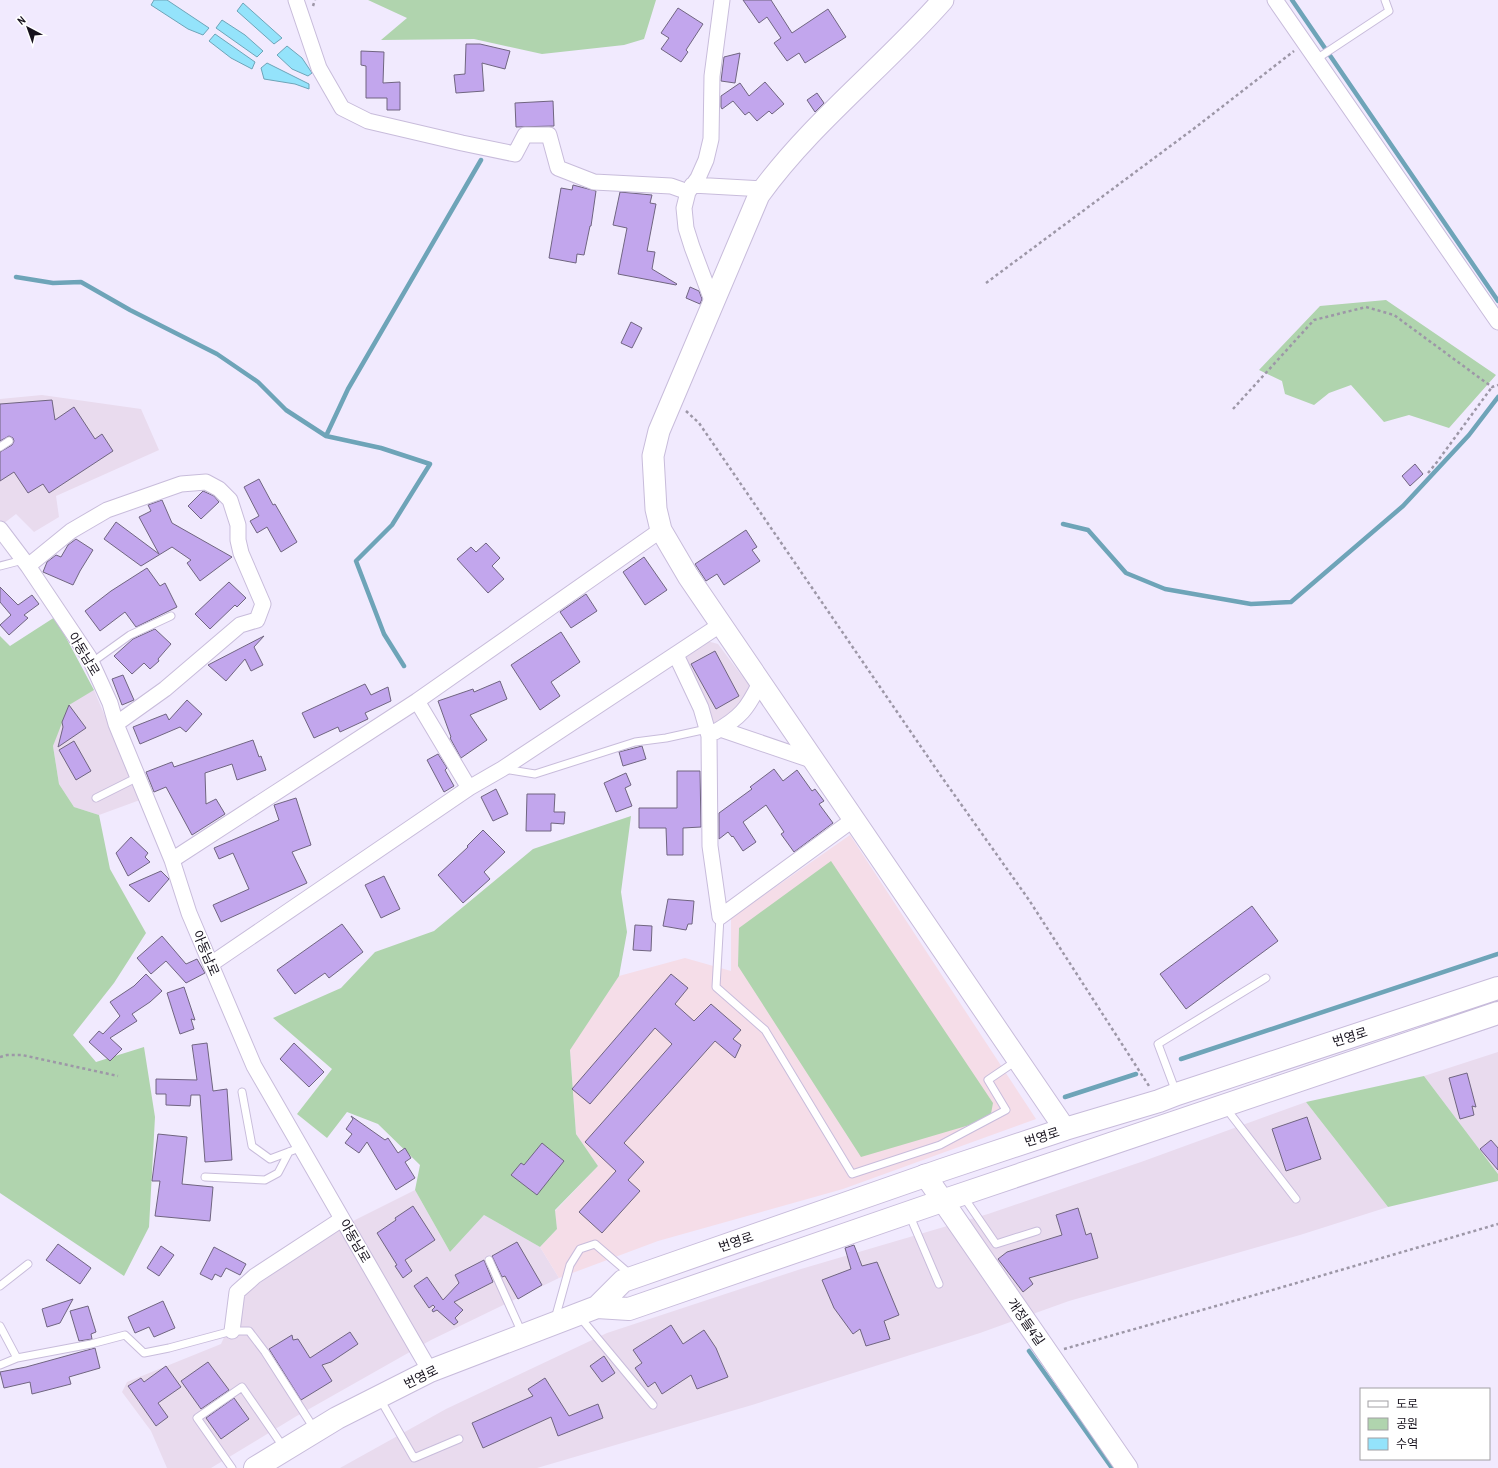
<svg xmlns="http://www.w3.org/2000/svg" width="1498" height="1468" font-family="'Archivo Narrow','Noto Sans KR',sans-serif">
	<rect width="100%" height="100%" fill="#f1eafe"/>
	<path fill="#e9dbee" d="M 42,395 L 141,409 L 159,450 L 56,496 L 59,517 L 34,532 L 16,514 L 3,524 L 0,520 L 0,399 Z
		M 707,641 L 718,644 L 751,688 L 742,705 L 713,724 L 683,658 Z
		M 94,690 L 140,800 L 99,815 L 74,807 L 59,784 L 53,746 L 64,706 Z
		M 1498,1052 L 1498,1174 L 1424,1076 Z
		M 1306,1102 L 1388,1207 L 1300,1235 L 1069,1301 L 980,1333 L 752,1405 L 537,1468 L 340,1468 L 446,1409 L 607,1333 L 801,1269 L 988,1214 L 1141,1162 Z
		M 415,1190 L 450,1252 L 484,1215 L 540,1247 L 559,1278 L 431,1340 L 295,1417 L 211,1468 L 167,1468 L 151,1431 L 122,1392 L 127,1382 L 221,1344 L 244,1294 L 335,1230 Z"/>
	<path fill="#f5dde8" d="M 850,835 L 1036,1119 L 843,1189 L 658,1241 L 559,1278 L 540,1247 L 557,1229 L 555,1211 L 598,1166 L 576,1134 L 570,1049 L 619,976 L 685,958 L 731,971 L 731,918 Z"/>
	<path fill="#b0d4ae" d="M 368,0 L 656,0 L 644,39 L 624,45 L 542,54 L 474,39 L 381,40 L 407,18 Z
		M 1386,300 L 1496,375 L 1449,428 L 1409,415 L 1384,422 L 1351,385 L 1329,393 L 1314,405 L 1285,394 L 1282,381 L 1259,370 L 1320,306 Z
		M 55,617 L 94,690 L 69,705 L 53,746 L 59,784 L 74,807 L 99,815 L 110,869 L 146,933 L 114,983 L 73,1035 L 96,1062 L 144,1047 L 155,1117 L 149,1227 L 124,1276 L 0,1193 L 0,636 L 10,646 Z
		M 631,816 L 621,892 L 627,932 L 619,976 L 570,1050 L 576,1134 L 598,1166 L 555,1210 L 557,1229 L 540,1247 L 484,1215 L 450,1252 L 415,1190 L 420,1165 L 378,1124 L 347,1112 L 327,1138 L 297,1114 L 332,1069 L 273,1018 L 341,988 L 375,952 L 434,931 L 533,849 Z
		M 831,861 L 993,1103 L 990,1119 L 861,1157 L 738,966 L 739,928 Z
		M 1424,1076 L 1498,1174 L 1498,1181 L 1388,1207 L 1306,1102 Z"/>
	<path fill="#94e3fb" stroke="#6ea4b8" d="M 154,0 L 167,0 L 209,28 L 203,35 L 188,29 L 151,5 Z
		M 243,3 L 282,38 L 274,44 L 237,11 Z
		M 222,20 L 245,35 L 263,51 L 257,57 L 216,28 Z
		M 215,34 L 255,62 L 252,69 L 231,58 L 209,41 Z
		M 287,46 L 302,58 L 312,73 L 308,76 L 292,69 L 277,55 Z
		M 267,63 L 309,84 L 309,89 L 295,84 L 264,79 L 261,68 Z"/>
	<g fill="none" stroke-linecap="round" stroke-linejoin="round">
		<path stroke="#6ea4b8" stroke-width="4.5" d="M 1292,0 L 1498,301
			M 16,277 L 53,283 L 81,282 L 130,310 L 217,354 L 258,382 L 286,410 L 326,436 L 381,448 L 430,464 L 392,525 L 356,561 L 384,634 L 404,666
			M 326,436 L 348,389 L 481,160
			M 1063,524 L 1088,530 L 1126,573 L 1165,589 L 1251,604 L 1291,602 L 1403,506 L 1469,435 L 1498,397
			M 1181,1059 L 1498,954
			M 1065,1097 L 1136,1074
			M 1029,1351 L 1112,1468"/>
	</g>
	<path fill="#c2a6ed" stroke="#706580" d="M 743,0 L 771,0 L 792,33 L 828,9 L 846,37 L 805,63 L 799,53 L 787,61 L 774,43 L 781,38 L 767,17 L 759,23 Z
		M 678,8 L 703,24 L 686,50 L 688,52 L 681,62 L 661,49 L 669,38 L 661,33 Z
		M 466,44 L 480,44 L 510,51 L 505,69 L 482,63 L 484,91 L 456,93 L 454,75 L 465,74 Z
		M 361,51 L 384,52 L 383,83 L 400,82 L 400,110 L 387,110 L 387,98 L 366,98 L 366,66 L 361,65 Z
		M 740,53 L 735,83 L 721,81 L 724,57 Z
		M 765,82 L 784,104 L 772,114 L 769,111 L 757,121 L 749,112 L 745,115 L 733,101 L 722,109 L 721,107 L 721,96 L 740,83 L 749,96 Z
		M 817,93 L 824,103 L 815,112 L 807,100 Z
		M 553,101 L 554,126 L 516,127 L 515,103 Z
		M 573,185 L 596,191 L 591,226 L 590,226 L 584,255 L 577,254 L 576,263 L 549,258 L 561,188 L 572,190 Z
		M 620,192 L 652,195 L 650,203 L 656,204 L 647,251 L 655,252 L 652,269 L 677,284 L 676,285 L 618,274 L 627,228 L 613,225 Z
		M 690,287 L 699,291 L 702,299 L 700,304 L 686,298 Z
		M 631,322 L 642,328 L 632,348 L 621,343 Z
		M 52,400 L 55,420 L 74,407 L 95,439 L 102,434 L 113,451 L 49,493 L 43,484 L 28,493 L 14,472 L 0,481 L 0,452 L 12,445 L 14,441 L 13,438 L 9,436 L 0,441 L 0,404 Z
		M 1415,464 L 1423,474 L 1410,486 L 1402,476 Z
		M 259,479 L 273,505 L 275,504 L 297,542 L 281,552 L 267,527 L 257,533 L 250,521 L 259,516 L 244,487 Z
		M 203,491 L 214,496 L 219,502 L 201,519 L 188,506 Z
		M 162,500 L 172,523 L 232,557 L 200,581 L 187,563 L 191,560 L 172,547 L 141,566 L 104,539 L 116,522 L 159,554 L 139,517 L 151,511 L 148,505 Z
		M 746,530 L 757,547 L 752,550 L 760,561 L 724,585 L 717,574 L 706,581 L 695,564 Z
		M 76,539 L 93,550 L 80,571 L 73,585 L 43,572 L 47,562 L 56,555 L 61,557 L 68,545 Z
		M 486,543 L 500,558 L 492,566 L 504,579 L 488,593 L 457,559 L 471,547 L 476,552 Z
		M 644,557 L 667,590 L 645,605 L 623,572 Z
		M 147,568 L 160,586 L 165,583 L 177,607 L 136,627 L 125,612 L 100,631 L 85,611 L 111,591 Z
		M 229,582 L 246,598 L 237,607 L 235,605 L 210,629 L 195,614 Z
		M 0,587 L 18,605 L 32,595 L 39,604 L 24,615 L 28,618 L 9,635 L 0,625 L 11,615 L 0,602 Z
		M 586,594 L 597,611 L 571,628 L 560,612 Z
		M 155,629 L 171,644 L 158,659 L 159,661 L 150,669 L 144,663 L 132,674 L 114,656 L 133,639 Z
		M 561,632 L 580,662 L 551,682 L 560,696 L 540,710 L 511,665 Z
		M 264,636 L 254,647 L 263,665 L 251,671 L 245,659 L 226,681 L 208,665 Z
		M 715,651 L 739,696 L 716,709 L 691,664 Z
		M 123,675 L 134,700 L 122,705 L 112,679 Z
		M 500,681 L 507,699 L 470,715 L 487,740 L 461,758 L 450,738 L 451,737 L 438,701 L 473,689 L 474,692 Z
		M 365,684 L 371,695 L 388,687 L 391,701 L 365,713 L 368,719 L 340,732 L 338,727 L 314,738 L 302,713 Z
		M 187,700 L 202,714 L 186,732 L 180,727 L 140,744 L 133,727 L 166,714 L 169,720 Z
		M 69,705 L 86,728 L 58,747 L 63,727 L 62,722 Z
		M 253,740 L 259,757 L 261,756 L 266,770 L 237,780 L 232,764 L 205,773 L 206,804 L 216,799 L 225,814 L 192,835 L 166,787 L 154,792 L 146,772 L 172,762 L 174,767 Z
		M 74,741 L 91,771 L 76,780 L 59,750 Z
		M 642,746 L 646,759 L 623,766 L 619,752 Z
		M 438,754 L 447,768 L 445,770 L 454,786 L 444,792 L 427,760 Z
		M 774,769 L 783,781 L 797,770 L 812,791 L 815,789 L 824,801 L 819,804 L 833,823 L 794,852 L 781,834 L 784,832 L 766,805 L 743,822 L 756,842 L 743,851 L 733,836 L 732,837 L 728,832 L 719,839 L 719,813 L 752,789 L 750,787 Z
		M 677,771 L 700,771 L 701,827 L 683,828 L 683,855 L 667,855 L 666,828 L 639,828 L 639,808 L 677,808 Z
		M 626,773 L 631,785 L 625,788 L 632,806 L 616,812 L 604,783 Z
		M 496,789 L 508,814 L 493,821 L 481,797 Z
		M 527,794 L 555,794 L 554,812 L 565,812 L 564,824 L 551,823 L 551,831 L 526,831 Z
		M 296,798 L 311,845 L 292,852 L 307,883 L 221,922 L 213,905 L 249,889 L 233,853 L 219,859 L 214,848 L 279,820 L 274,805 Z
		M 483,830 L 505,852 L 484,872 L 490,879 L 463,903 L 438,875 L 468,847 L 467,846 Z
		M 131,837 L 148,853 L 145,857 L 150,862 L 128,876 L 116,853 Z
		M 161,871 L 169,879 L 149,902 L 129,885 Z
		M 384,876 L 400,909 L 381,918 L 365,885 Z
		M 668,899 L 694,901 L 692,924 L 688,924 L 686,930 L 663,926 Z
		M 1252,906 L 1278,941 L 1186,1009 L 1160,974 Z
		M 342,924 L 363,952 L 329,978 L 325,973 L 295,994 L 277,970 Z
		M 635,925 L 652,926 L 651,951 L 633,950 Z
		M 162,936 L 186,964 L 197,959 L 205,973 L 186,983 L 166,961 L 151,974 L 137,958 Z
		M 146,974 L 162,991 L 150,1002 L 132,1014 L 137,1021 L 110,1038 L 122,1049 L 110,1061 L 89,1042 L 99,1031 L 103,1034 L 120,1016 L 110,1002 L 134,986 Z
		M 671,974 L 688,988 L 675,1004 L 694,1021 L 711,1004 L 741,1030 L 733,1039 L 741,1045 L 735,1058 L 715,1041 L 624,1143 L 644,1162 L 628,1180 L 640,1191 L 602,1233 L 579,1212 L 616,1171 L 585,1142 L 672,1044 L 655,1028 L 590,1104 L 572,1089 Z
		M 184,987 L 195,1020 L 191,1019 L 194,1029 L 180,1034 L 167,993 Z
		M 207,1043 L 213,1091 L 227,1089 L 232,1160 L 205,1162 L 200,1095 L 191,1095 L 190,1106 L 166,1105 L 166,1094 L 156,1094 L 156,1079 L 197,1080 L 192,1045 Z
		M 294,1043 L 324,1072 L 309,1087 L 280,1059 Z
		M 1467,1073 L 1476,1107 L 1472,1106 L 1474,1115 L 1460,1119 L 1449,1078 Z
		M 351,1116 L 385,1140 L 388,1138 L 398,1153 L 405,1148 L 411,1158 L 405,1162 L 415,1178 L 396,1190 L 367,1142 L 359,1153 L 345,1143 L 352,1134 L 346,1129 L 353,1119 Z
		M 1307,1117 L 1321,1159 L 1286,1171 L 1272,1129 Z
		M 158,1134 L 187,1137 L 182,1184 L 213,1187 L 210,1221 L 155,1216 L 160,1181 L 152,1181 Z
		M 1491,1140 L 1498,1148 L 1498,1170 L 1480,1149 Z
		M 542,1143 L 564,1161 L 537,1195 L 511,1175 L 521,1163 L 524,1165 Z
		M 413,1206 L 435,1240 L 405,1260 L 412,1271 L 403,1278 L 395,1266 L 397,1265 L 377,1233 L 396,1220 L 395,1218 Z
		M 1078,1208 L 1086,1235 L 1091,1233 L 1098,1258 L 1029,1278 L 1033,1284 L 1023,1292 L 998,1259 L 1007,1252 L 1062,1235 L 1056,1215 Z
		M 517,1242 L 542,1285 L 518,1299 L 505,1276 L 502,1277 L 492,1256 Z
		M 58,1244 L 91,1268 L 80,1284 L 46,1260 Z
		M 854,1245 L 862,1266 L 877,1262 L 899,1315 L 884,1321 L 890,1339 L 866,1346 L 860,1329 L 853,1334 L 834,1308 L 822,1280 L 851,1269 L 845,1248 Z
		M 161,1246 L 174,1255 L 159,1276 L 147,1268 Z
		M 214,1247 L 246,1264 L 240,1275 L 226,1268 L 221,1277 L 215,1274 L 212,1280 L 200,1274 Z
		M 484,1260 L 493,1282 L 454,1302 L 463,1310 L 455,1318 L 458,1322 L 454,1325 L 437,1310 L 433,1312 L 432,1310 L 435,1307 L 433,1305 L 429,1308 L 414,1286 L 427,1277 L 443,1300 L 459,1283 L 455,1275 Z
		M 73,1299 L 60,1323 L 47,1327 L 42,1309 Z
		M 163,1301 L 175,1328 L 154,1337 L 149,1327 L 135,1333 L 128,1317 Z
		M 88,1306 L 96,1332 L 91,1334 L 92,1339 L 79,1341 L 70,1311 Z
		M 671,1325 L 683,1344 L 704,1330 L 716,1348 L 728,1377 L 697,1389 L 691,1375 L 662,1394 L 655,1382 L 648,1387 L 635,1368 L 642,1363 L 633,1350 Z
		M 350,1332 L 358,1344 L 331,1362 L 322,1365 L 332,1381 L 301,1400 L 269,1349 L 292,1335 L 293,1340 L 298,1339 L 310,1358 Z
		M 95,1348 L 100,1368 L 69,1377 L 71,1384 L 32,1394 L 30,1382 L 4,1388 L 0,1372 L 26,1367 Z
		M 604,1356 L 615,1373 L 602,1382 L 590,1366 Z
		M 208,1362 L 229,1390 L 201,1409 L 181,1381 Z
		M 166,1366 L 181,1387 L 158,1403 L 168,1417 L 156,1426 L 128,1386 L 141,1378 L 144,1382 Z
		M 545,1378 L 569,1416 L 598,1404 L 603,1418 L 558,1436 L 551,1417 L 483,1448 L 472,1423 L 533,1396 L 528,1389 Z
		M 234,1398 L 249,1419 L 221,1439 L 206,1418 Z"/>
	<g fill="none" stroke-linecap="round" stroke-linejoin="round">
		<g stroke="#c8bcdb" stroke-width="9">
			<path id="lane" d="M 1315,60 L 1389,11 L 1385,0
				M 0,447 L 9,441
				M 0,566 L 23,560
				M 91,663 L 130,635 L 171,616
				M 504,769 L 535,774 L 635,742 L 666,738 L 707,729
				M 96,798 L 138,777
				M 720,917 L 716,987 L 765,1030 L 852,1174 L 940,1145 L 1006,1110 L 988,1080 L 1016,1061
				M 242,1092 L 252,1146 L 270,1159 L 302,1147
				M 1176,1092 L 1158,1044 L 1266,978
				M 1225,1107 L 1296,1199
				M 205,1177 L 265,1180 L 278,1173 L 289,1152
				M 963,1196 L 996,1244 L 1037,1231
				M 909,1214 L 939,1284
				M 489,1260 L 522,1333
				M 0,1286 L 28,1264
				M 579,1316 L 653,1405
				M 555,1319 L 570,1265 L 580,1249 L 595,1244 L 631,1275
				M 0,1326 L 17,1358
				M 0,1365 L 17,1358 L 91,1344 L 125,1335 L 144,1353 L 169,1348 L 232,1331 L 249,1331 L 265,1352 L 315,1430
				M 380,1399 L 414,1458 L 459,1439
				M 232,1468 L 197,1418 L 242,1387 L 284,1448"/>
		</g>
		<g stroke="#c8bcdb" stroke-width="17">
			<path id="street" d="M 296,0 L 319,68 L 342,108 L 368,121 L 462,143 L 515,154 L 525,135 L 549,135 L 558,168 L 594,182 L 671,186 L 688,192
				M 1275,0 L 1498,322
				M 692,185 L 764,189
				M 713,303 L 692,247 L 686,228 L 684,208 L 688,192 L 698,178 L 706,160 L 711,139 L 712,76 L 722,0
				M 0,529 L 28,566 L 89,657 L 110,703 L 116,724 L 172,860 L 189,913 L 254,1066 L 430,1371
				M 28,566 L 71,531 L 107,510 L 181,484 L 206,482 L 219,489 L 230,500 L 238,525 L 238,540 L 241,553 L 263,604 L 257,620 L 240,625 L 165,689 L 116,724
				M 676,655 L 701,708 L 709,736 L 710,846 L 720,917 L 854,819
				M 417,701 L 469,788
				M 720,729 L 814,761
				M 715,732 C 741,717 747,709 760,683
				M 172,860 L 417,701 L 661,530
				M 211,964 L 469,788 L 502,769 L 720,625
				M 232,1331 L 237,1292 L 255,1276 L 342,1219"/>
		</g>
		<g stroke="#c8bcdb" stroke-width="23">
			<path id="secondary" d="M 943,0 C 884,67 811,123 759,195 L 659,431 L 653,456 L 656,509 L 661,530 L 688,576 L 1065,1129
				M 925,1175 L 1127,1468"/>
		</g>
		<g stroke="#c8bcdb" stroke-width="24">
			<path id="primary" d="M 597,1307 L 629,1309 L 942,1201 L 1498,1013
				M 255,1468 L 337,1418 L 430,1371 L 597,1307 L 623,1281 L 942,1170 L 1065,1129 L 1159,1101 L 1177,1094 L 1498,988"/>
		</g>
		<path stroke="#9d97a7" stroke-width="2.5" stroke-dasharray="3 3" stroke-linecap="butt" d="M 313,6 L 315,0
			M 986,283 L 1196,127 L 1294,51
			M 1233,409 L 1314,320 L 1366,307 L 1394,315 L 1492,387 L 1498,385
			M 686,411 L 699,423 L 941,776 L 1029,900 L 1149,1086
			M 1428,473 L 1437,462 L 1492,387
			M 0,1057 L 7,1055 L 22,1055 L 118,1076
			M 1064,1349 L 1269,1291 L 1498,1224"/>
		<use href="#lane" stroke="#fff" stroke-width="7"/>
		<use href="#street" stroke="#fff" stroke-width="15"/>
		<use href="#secondary" stroke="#fff" stroke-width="21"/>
		<use href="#primary" stroke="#fff" stroke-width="22"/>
	</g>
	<g text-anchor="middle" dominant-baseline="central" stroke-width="3" stroke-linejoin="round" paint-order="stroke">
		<g font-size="13" fill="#16111c" stroke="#fff">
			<text transform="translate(84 654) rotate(59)">아동남로</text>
			<text transform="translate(206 953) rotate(67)">아동남로</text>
			<text transform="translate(1350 1037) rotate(-18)">번영로</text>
			<text transform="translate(1042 1137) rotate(-18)">번영로</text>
			<text transform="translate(355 1241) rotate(60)">아동남로</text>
			<text transform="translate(736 1242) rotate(-19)">번영로</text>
			<text transform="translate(1026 1322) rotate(55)">개정들4길</text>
			<text transform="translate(421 1377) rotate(-26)">번영로</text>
		</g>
	</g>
	<rect x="1360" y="1388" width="130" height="72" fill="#ffffff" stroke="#a2a0a4"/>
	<rect x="1368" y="1401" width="20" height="6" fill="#ffffff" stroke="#a2a0a4"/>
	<text x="1396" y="1408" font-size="12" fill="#16111c">도로</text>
	<rect x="1368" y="1418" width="20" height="12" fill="#b0d4ae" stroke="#a2a0a4"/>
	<text x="1396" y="1428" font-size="12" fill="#16111c">공원</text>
	<rect x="1368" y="1438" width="20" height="12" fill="#94e3fb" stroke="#a2a0a4"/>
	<text x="1396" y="1448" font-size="12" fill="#16111c">수역</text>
	<g transform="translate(28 28) rotate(319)" stroke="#ffffff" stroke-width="3" paint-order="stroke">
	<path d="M0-3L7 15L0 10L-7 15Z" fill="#16111c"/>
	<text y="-6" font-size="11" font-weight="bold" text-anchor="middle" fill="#16111c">N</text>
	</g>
</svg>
